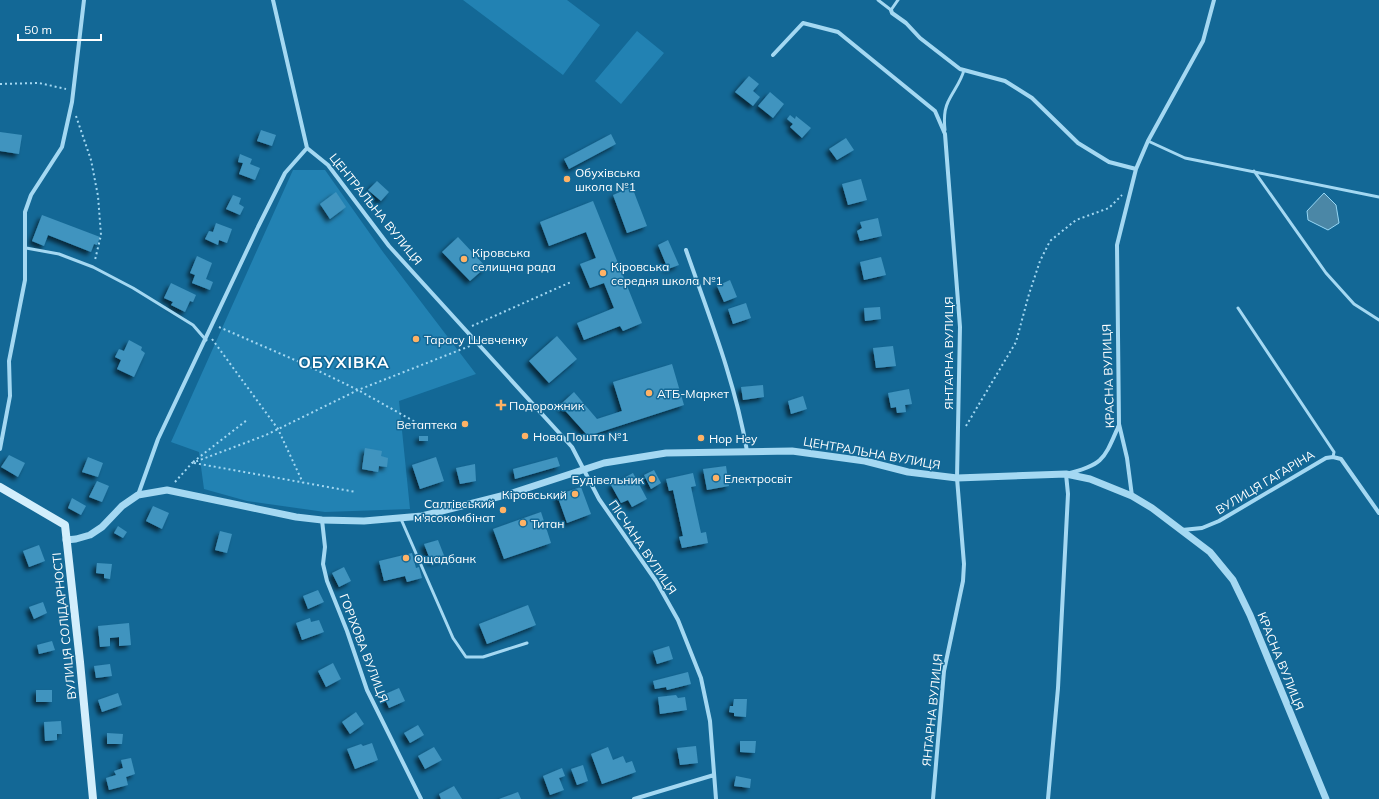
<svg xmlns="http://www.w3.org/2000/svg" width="1379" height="799" font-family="Mulish,sans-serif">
	<defs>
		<filter id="shadow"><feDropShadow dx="-3.5" dy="3.5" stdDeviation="2" flood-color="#0009"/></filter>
	</defs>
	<rect width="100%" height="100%" fill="#136896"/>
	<path fill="#2282b3" d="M 463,0 L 567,0 L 600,25 L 563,75 Z
		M 637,31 L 664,53 L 621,104 L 595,81 Z
		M 293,170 L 325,170 L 383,252 L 476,374 L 399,401 L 410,509 L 325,512 L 247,501 L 204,489 L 199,452 L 171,442 Z"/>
	<path fill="#4b87a6" stroke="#96d7f5" d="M 1324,193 L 1336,205 L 1339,223 L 1328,230 L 1308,220 L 1307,211 Z"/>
	<path fill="#4094bf" filter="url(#shadow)" d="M 749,76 L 759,84 L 753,91 L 760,97 L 753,106 L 735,92 Z
		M 770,92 L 784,104 L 773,118 L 758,106 Z
		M 790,115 L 795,119 L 796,116 L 811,128 L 802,138 L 790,127 L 793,124 L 787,119 Z
		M 261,130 L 276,135 L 272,146 L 257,141 Z
		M 0,132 L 22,135 L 19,154 L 0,151 Z
		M 611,134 L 616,144 L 569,169 L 564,159 Z
		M 846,138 L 854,150 L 837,160 L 829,149 Z
		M 240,154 L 252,159 L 250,164 L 260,168 L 255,180 L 239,174 L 243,163 L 238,162 Z
		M 861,179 L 867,200 L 848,205 L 842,184 Z
		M 377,181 L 389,192 L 381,201 L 368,190 Z
		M 632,187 L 647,226 L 627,233 L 613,195 Z
		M 336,192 L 346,207 L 330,219 L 320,204 Z
		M 233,195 L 241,198 L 239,204 L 244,207 L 240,215 L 226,209 Z
		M 593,201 L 642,323 L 623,331 L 620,326 L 584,340 L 577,323 L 614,308 L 604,283 L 590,288 L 580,264 L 596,258 L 586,232 L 549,246 L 540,222 Z
		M 42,215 L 100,237 L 97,245 L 94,244 L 91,252 L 48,235 L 44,246 L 32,241 Z
		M 878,218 L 882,236 L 860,241 L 857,231 L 862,228 L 860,222 Z
		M 216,223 L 232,229 L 227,243 L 219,240 L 218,245 L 205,239 L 209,231 L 213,232 Z
		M 458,237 L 486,267 L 470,281 L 442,252 Z
		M 668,240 L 679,265 L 668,269 L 658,245 Z
		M 197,256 L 212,263 L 206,279 L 213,282 L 210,290 L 192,283 L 195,275 L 190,273 Z
		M 881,257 L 886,275 L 864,280 L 860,262 Z
		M 730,280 L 737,297 L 724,302 L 717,286 Z
		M 171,283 L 196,295 L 193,302 L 190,301 L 185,312 L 171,305 L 173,302 L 164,298 Z
		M 746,303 L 751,318 L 733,324 L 728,309 Z
		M 880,307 L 881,319 L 865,321 L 864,308 Z
		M 557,336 L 577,359 L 549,383 L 529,361 Z
		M 129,340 L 142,347 L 141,350 L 145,353 L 134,377 L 117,369 L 121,360 L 115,357 L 119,349 L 124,351 Z
		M 893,346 L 896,366 L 876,368 L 873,348 Z
		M 672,364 L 684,405 L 588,436 L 560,405 L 574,392 L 597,419 L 622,411 L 613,382 Z
		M 763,385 L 764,397 L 743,400 L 741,387 Z
		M 909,389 L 912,404 L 905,405 L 906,412 L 897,413 L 896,407 L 891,408 L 888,393 Z
		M 803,396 L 807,409 L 791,414 L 788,401 Z
		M 419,436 L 428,436 L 428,441 L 419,441 Z
		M 365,448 L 382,451 L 381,456 L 388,458 L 387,467 L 379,466 L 378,472 L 362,469 Z
		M 9,455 L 25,463 L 18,477 L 1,467 Z
		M 88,457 L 103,463 L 98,477 L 82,472 Z
		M 436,457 L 444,481 L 420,489 L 412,465 Z
		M 557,457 L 560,466 L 515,479 L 513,469 Z
		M 475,464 L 476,481 L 460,484 L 456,468 Z
		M 726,466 L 729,486 L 707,490 L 703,469 Z
		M 654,470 L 661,483 L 651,489 L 644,475 Z
		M 633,473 L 647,499 L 632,507 L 628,500 L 621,503 L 611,485 Z
		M 693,473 L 696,486 L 691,487 L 701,533 L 706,532 L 708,543 L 682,548 L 679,537 L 683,536 L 673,490 L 669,491 L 666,479 Z
		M 97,481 L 109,486 L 102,502 L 89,497 Z
		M 581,487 L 591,514 L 567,523 L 557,495 Z
		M 72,498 L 86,506 L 81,515 L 68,508 Z
		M 153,506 L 169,513 L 162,529 L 146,521 Z
		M 541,512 L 551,543 L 504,559 L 493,529 Z
		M 118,526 L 127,532 L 123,538 L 114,533 Z
		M 220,531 L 232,534 L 227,553 L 215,550 Z
		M 438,540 L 445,558 L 431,562 L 424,544 Z
		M 39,545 L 45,561 L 29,567 L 23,551 Z
		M 412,553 L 416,568 L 419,567 L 422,578 L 407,582 L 405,576 L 384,581 L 379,561 Z
		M 97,563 L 112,564 L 110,579 L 104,578 L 104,574 L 96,573 Z
		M 344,567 L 351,581 L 339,587 L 332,573 Z
		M 318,590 L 324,602 L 308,609 L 303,596 Z
		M 43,602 L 47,613 L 34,619 L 29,607 Z
		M 528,605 L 536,625 L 487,644 L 479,624 Z
		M 310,618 L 311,622 L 319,620 L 324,632 L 302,640 L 296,623 Z
		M 129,623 L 131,645 L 119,646 L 119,637 L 110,638 L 110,646 L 100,647 L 98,626 Z
		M 52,641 L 55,650 L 39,654 L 37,645 Z
		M 669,646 L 673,659 L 657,664 L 653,651 Z
		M 333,663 L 341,679 L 326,687 L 318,671 Z
		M 110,664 L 112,676 L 96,678 L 94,666 Z
		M 688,672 L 691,684 L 667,690 L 666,687 L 655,689 L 653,681 Z
		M 399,688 L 405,701 L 389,708 L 383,695 Z
		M 36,690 L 52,690 L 52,702 L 36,702 Z
		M 118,693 L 122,705 L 102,712 L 98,700 Z
		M 676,695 L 678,698 L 685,697 L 687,710 L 660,714 L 658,697 Z
		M 734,699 L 747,699 L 746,717 L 734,716 L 734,713 L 729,712 L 730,706 L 733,706 Z
		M 356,712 L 364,724 L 350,734 L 342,722 Z
		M 61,721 L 62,734 L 57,734 L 57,740 L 45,741 L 44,722 Z
		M 418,725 L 424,735 L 410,743 L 404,733 Z
		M 107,733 L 123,734 L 122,744 L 107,744 Z
		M 740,741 L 756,741 L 755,753 L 740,752 Z
		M 372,743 L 378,760 L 355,769 L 347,749 L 361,744 L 363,746 Z
		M 696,746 L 698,763 L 680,765 L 677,748 Z
		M 434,747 L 442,760 L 425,769 L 418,756 Z
		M 608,747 L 613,760 L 623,756 L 626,763 L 632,761 L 636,772 L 602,784 L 591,754 Z
		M 131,758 L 135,774 L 126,777 L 128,785 L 109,790 L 106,778 L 116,775 L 114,771 L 123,768 L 121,760 Z
		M 583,765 L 588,781 L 577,785 L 571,769 Z
		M 562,768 L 565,776 L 559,778 L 564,790 L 550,795 L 543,776 Z
		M 736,776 L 751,779 L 750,788 L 734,786 Z
		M 454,786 L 462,799 L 441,799 L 439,794 Z
		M 518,792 L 521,799 L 499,799 Z"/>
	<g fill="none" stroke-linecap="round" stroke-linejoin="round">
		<path stroke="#a4d8f2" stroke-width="2" stroke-dasharray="2 3" stroke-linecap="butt" d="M 0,84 L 39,83 L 66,89
			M 76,116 L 91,160 L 98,196 L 101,235 L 95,260
			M 472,326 L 571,282
			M 219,327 L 304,364 L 358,390 L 426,428
			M 212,339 L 278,429 L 303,483
			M 966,426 L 1016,342 L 1029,294 L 1040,261 L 1050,241 L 1076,220 L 1109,208 L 1122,195
			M 193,462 L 247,420
			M 194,463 L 356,492
			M 175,482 L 192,463 L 266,435 L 358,390 L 470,346"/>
		<path stroke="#a4d8f2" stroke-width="3" d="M 878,0 L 891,10 L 898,0
			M 945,130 C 944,121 944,110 948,102 C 953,91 961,82 964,70
			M 1148,141 L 1185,158 L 1379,197
			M 1254,171 L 1326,273 L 1354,304 L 1379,320
			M 26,248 L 59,254 L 93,267 L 133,288 L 193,325 L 206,340
			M 1238,308 L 1334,452 L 1333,457
			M 401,519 L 453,638 L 466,657 L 483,657 L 527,643"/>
		<path stroke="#a4d8f2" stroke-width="4" d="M 273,0 L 307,148
			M 891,10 L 892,13 L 906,23 L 920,38 L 960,69 L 1005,81 L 1032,98 L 1078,143 L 1109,162 L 1136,169
			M 773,55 L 803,23 L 838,32 L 935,111 L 945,134 L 960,327 L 957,478 L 964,564 L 963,581 L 944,671 L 933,799
			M 307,148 L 328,165 L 389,246 L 572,447 L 599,499 L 656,581 L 678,620 L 701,678 L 710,721 L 716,799
			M 686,250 C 709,316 735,381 747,451
			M 0,449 L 10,396 L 9,361 L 25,280 L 25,212 L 31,195 L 62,147 L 72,102 L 84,0
			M 138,495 L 158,439 L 258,227 L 285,173 L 307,148
			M 1132,496 L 1127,458 L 1119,424 L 1117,245 L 1136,169 L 1148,141 L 1203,41 L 1214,0
			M 322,520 L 325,547 L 323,564 L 327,581 L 347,631 L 367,690 L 421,799
			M 1182,530 L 1202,528 L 1219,521 L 1326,458 L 1333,457 L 1341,459 L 1379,513
			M 634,799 L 714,775
			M 1048,799 L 1058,688 L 1068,494 L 1066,474 C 1104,465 1104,459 1119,425"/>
		<path stroke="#a4d8f2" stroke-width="7" d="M 66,540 L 76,539 L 90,535 L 102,527 L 122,506 L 138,495 L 167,490 L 296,517 L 322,520 L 364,521 L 422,516 L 509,494 L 604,463 L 666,453 L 792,451 L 865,461 L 908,472 L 957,478 L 1066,474 L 1090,479 L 1132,496 L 1152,508 L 1210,552 L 1233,580 L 1250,615 L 1326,799"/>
		<path stroke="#d3eefc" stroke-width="8" d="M 0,487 L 65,525 L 80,662 L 93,799"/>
	</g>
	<g fill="#ffb265" stroke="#136896" stroke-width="1.5">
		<circle cx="567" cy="179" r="4"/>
		<circle cx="464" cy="259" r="4"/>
		<circle cx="603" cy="273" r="4"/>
		<circle cx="416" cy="339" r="4"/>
		<circle cx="649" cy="393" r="4"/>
		<path d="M499 399h4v4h4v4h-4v4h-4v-4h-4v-4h4z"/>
		<circle cx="465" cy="424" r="4"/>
		<circle cx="525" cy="436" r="4"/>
		<circle cx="701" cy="438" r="4"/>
		<circle cx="716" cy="478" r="4"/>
		<circle cx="652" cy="479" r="4"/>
		<circle cx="575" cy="494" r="4"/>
		<circle cx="503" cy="510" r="4"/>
		<circle cx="523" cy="523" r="4"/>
		<circle cx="406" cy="558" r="4"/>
	</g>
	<g text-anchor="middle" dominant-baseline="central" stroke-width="3" stroke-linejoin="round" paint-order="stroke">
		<g font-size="12" fill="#fff" stroke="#136896" text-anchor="start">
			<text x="575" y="172">Обухівська<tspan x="575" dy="14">школа №1</tspan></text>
			<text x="472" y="252">Кіровська<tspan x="472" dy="14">селищна рада</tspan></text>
			<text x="611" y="266">Кіровська<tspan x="611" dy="14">середня школа №1</tspan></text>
			<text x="424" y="339">Тарасу Шевченку</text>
			<text x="657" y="393">АТБ-Маркет</text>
			<text x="509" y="405">Подорожник</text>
			<text x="457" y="424" text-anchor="end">Ветаптека</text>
			<text x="533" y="436">Нова Пошта №1</text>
			<text x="709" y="438">Hop Hey</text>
			<text x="724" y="478">Електросвіт</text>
			<text x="644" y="479" text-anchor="end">Будівельник</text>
			<text x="567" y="494" text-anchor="end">Кіровський</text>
			<text x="495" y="503" text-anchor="end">Салтівський<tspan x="495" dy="14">м'ясокомбінат</tspan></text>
			<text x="531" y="523">Титан</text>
			<text x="414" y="558">Ощадбанк</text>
		</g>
		<g font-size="12" fill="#fff" stroke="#136896">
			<text transform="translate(376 209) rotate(51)">ЦЕНТРАЛЬНА ВУЛИЦЯ</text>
			<text transform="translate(948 353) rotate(-90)">ЯНТАРНА ВУЛИЦЯ</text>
			<text transform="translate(1108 376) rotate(-92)">КРАСНА ВУЛИЦЯ</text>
			<text transform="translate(872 453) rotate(10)">ЦЕНТРАЛЬНА ВУЛИЦЯ</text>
			<text transform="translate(1265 482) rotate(-31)">ВУЛИЦЯ ГАГАРІНА</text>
			<text transform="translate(643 547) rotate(56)">ПІСЧАНА ВУЛИЦЯ</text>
			<text transform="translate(64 626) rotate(-96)">ВУЛИЦЯ СОЛІДАРНОСТІ</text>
			<text transform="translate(364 648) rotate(69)">ГОРІХОВА ВУЛИЦЯ</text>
			<text transform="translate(1281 661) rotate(68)">КРАСНА ВУЛИЦЯ</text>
			<text transform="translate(932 710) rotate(-84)">ЯНТАРНА ВУЛИЦЯ</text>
		</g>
		<g font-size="16" font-weight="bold" letter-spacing="1" fill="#fff" stroke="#136896">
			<text x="344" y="362">ОБУХІВКА</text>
		</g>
	</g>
	<path d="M18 34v6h83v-6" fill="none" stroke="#ffffff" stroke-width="2"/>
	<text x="24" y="34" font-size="12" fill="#ffffff" stroke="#136896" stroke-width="3" paint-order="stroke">50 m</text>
</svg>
